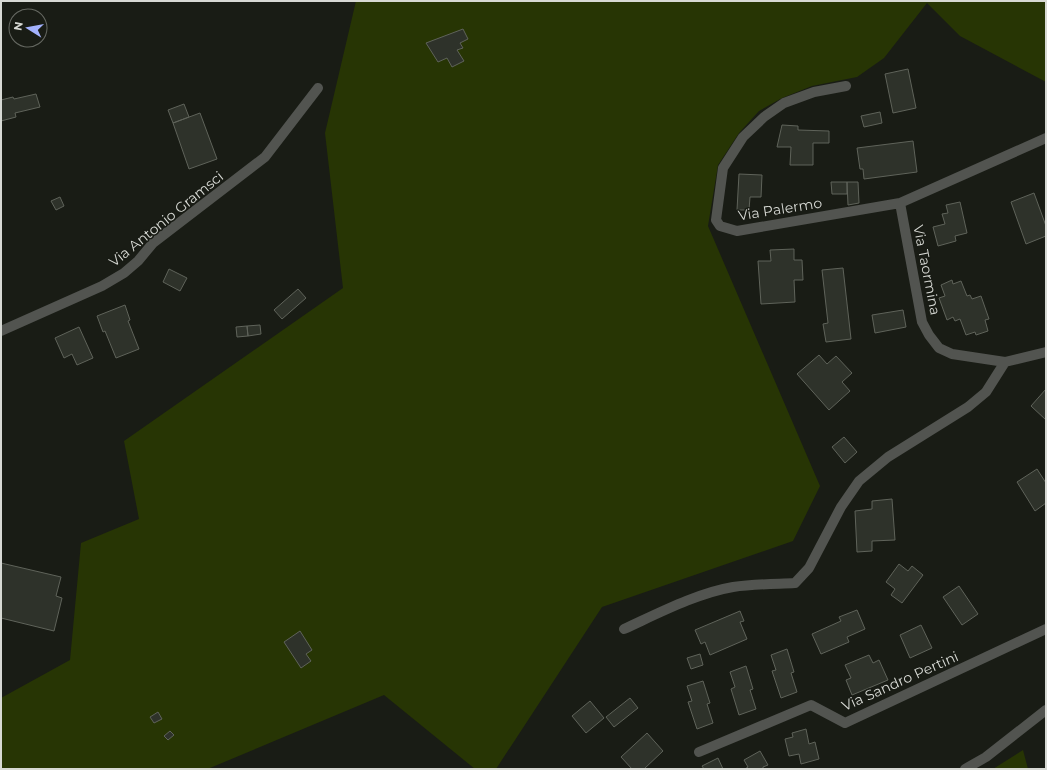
<svg xmlns="http://www.w3.org/2000/svg" width="1047" height="770" font-family="Montserrat,sans-serif">
	<rect width="100%" height="100%" fill="#191c15"/>
	<path fill="#273504" d="M 356,1 L 1046,1 L 1046,82 L 960,36 L 927,3 L 884,58 L 857,77 L 812,86 L 782,98 L 759,111 L 739,133 L 718,165 L 708,226 L 820,486 L 793,541 L 602,607 L 496,769 L 475,769 L 384,695 L 210,768 L 6,769 L 1,768 L 1,698 L 70,660 L 81,543 L 139,519 L 124,441 L 343,288 L 325,133 Z
		M 1023,750 L 1028,769 L 993,769 Z"/>
	<path fill="#2e322a" stroke="#5f635a" d="M 463,29 L 468,39 L 460,43 L 463,48 L 457,50 L 464,61 L 452,67 L 447,58 L 438,62 L 426,43 Z
		M 908,69 L 916,108 L 893,113 L 885,74 Z
		M 36,94 L 40,107 L 15,113 L 16,117 L 1,121 L 1,100 L 13,97 L 14,99 Z
		M 184,104 L 189,117 L 173,123 L 168,110 Z
		M 880,112 L 882,123 L 864,127 L 861,116 Z
		M 200,113 L 217,159 L 189,169 L 173,123 Z
		M 782,125 L 798,126 L 798,130 L 829,131 L 829,143 L 813,143 L 813,165 L 790,165 L 791,147 L 777,147 Z
		M 913,141 L 917,172 L 864,179 L 863,169 L 860,169 L 857,148 Z
		M 739,174 L 762,175 L 761,197 L 750,197 L 749,210 L 737,210 Z
		M 831,182 L 847,182 L 847,194 L 832,194 Z
		M 847,182 L 858,182 L 859,203 L 848,205 Z
		M 1034,193 L 1046,226 L 1046,236 L 1026,244 L 1011,202 Z
		M 60,197 L 64,206 L 56,210 L 51,201 Z
		M 960,202 L 967,233 L 955,236 L 956,241 L 938,246 L 933,227 L 945,224 L 942,214 L 948,213 L 946,205 Z
		M 794,249 L 794,260 L 802,260 L 803,280 L 794,280 L 795,302 L 761,304 L 758,261 L 771,261 L 770,250 Z
		M 843,268 L 851,339 L 826,342 L 823,324 L 828,323 L 822,270 Z
		M 169,269 L 187,278 L 180,291 L 163,282 Z
		M 952,280 L 953,284 L 961,281 L 967,296 L 970,295 L 972,299 L 981,296 L 989,319 L 985,320 L 988,331 L 976,335 L 975,332 L 966,335 L 960,319 L 955,321 L 953,317 L 947,320 L 939,298 L 945,296 L 941,285 Z
		M 298,289 L 306,298 L 282,319 L 274,310 Z
		M 125,305 L 130,320 L 128,321 L 139,349 L 116,358 L 105,331 L 103,332 L 97,316 Z
		M 903,310 L 906,327 L 875,333 L 872,315 Z
		M 260,325 L 261,334 L 248,336 L 247,326 Z
		M 247,326 L 248,336 L 237,337 L 236,327 Z
		M 79,327 L 93,358 L 77,365 L 72,354 L 64,358 L 55,338 Z
		M 819,355 L 827,364 L 836,356 L 852,373 L 842,382 L 850,391 L 829,410 L 797,374 Z
		M 1046,389 L 1046,420 L 1031,406 Z
		M 844,437 L 857,452 L 845,463 L 832,447 Z
		M 1037,469 L 1046,483 L 1046,503 L 1035,511 L 1017,482 Z
		M 892,499 L 895,540 L 872,541 L 872,551 L 857,552 L 855,511 L 872,509 L 872,501 Z
		M 1,563 L 61,577 L 56,596 L 62,598 L 54,631 L 1,618 Z
		M 899,564 L 908,571 L 912,566 L 923,575 L 902,603 L 891,595 L 895,589 L 886,582 Z
		M 959,586 L 978,614 L 962,625 L 943,597 Z
		M 857,610 L 865,629 L 847,637 L 849,642 L 821,654 L 812,634 L 841,621 L 839,617 Z
		M 740,611 L 744,621 L 740,622 L 747,639 L 710,655 L 705,642 L 701,644 L 695,630 Z
		M 921,625 L 932,648 L 910,658 L 900,635 Z
		M 300,631 L 312,650 L 306,654 L 311,661 L 301,668 L 284,642 Z
		M 787,649 L 794,672 L 791,673 L 797,692 L 781,698 L 772,671 L 776,670 L 771,655 Z
		M 700,654 L 703,665 L 691,669 L 687,658 Z
		M 869,655 L 873,663 L 879,660 L 888,680 L 852,695 L 846,680 L 851,678 L 845,665 Z
		M 746,666 L 753,689 L 750,690 L 756,709 L 739,715 L 731,689 L 735,687 L 730,672 Z
		M 703,681 L 710,703 L 707,704 L 713,723 L 697,729 L 688,702 L 692,701 L 687,686 Z
		M 630,698 L 638,708 L 614,727 L 606,717 Z
		M 590,701 L 604,718 L 586,733 L 572,716 Z
		M 158,712 L 162,719 L 154,723 L 150,717 Z
		M 806,729 L 809,744 L 815,742 L 819,759 L 801,764 L 799,754 L 789,756 L 785,739 L 793,737 L 792,733 Z
		M 170,731 L 174,735 L 168,740 L 164,736 Z
		M 647,733 L 663,751 L 644,769 L 632,769 L 621,757 Z
		M 760,751 L 768,765 L 763,767 L 763,769 L 745,769 L 748,767 L 744,760 Z
		M 718,758 L 723,769 L 704,769 L 702,766 Z"/>
	<g fill="none" stroke-linecap="round" stroke-linejoin="round">
		<path stroke="#525450" stroke-width="10" d="M 846,86 L 814,92 L 784,103 L 764,117 L 743,137 L 723,168 L 716,220 L 720,226 L 737,231 L 900,203 L 1046,138
			M 900,203 L 922,322 L 929,335 L 939,348 L 952,354 L 1005,362 L 1046,352
			M 1,331 L 102,286 L 124,273 L 138,261 L 153,243 L 265,157 L 318,88
			M 624,629 C 657,614 697,593 733,587 C 754,584 775,584 795,583 L 809,568 L 841,507 L 859,481 L 888,457 L 968,407 L 986,392 L 1005,362
			M 699,752 L 811,705 L 845,723 L 1046,629"/>
		<path stroke="#525450" stroke-width="10" d="M 965,769 L 986,757 L 1046,710"/>
	</g>
	<g text-anchor="middle" dominant-baseline="central" stroke-width="3" stroke-linejoin="round" paint-order="stroke">
		<g font-size="14" fill="#d7d9d4" stroke="#191c15">
			<text transform="translate(780 209) rotate(-9)">Via Palermo</text>
			<text transform="translate(166 219) rotate(-39)">Via Antonio Gramsci</text>
			<text transform="translate(927 270) rotate(79)">Via Taormina</text>
			<text transform="translate(900 681) rotate(-24)">Via Sandro Pertini</text>
		</g>
	</g>
	<rect width="1047" height="770" fill="none" stroke="#d7d9d4" stroke-width="4"/>
	<g transform="translate(28 28) rotate(281)"><circle r="19" fill="#191c15" stroke="#656861"/>
	<path d="M0-3L7 15L0 10L-7 15Z" fill="#a3b2fd"/>
	<text y="-6" font-size="11" font-weight="bold" text-anchor="middle" fill="#d7d9d4">N</text>
	</g>
</svg>
